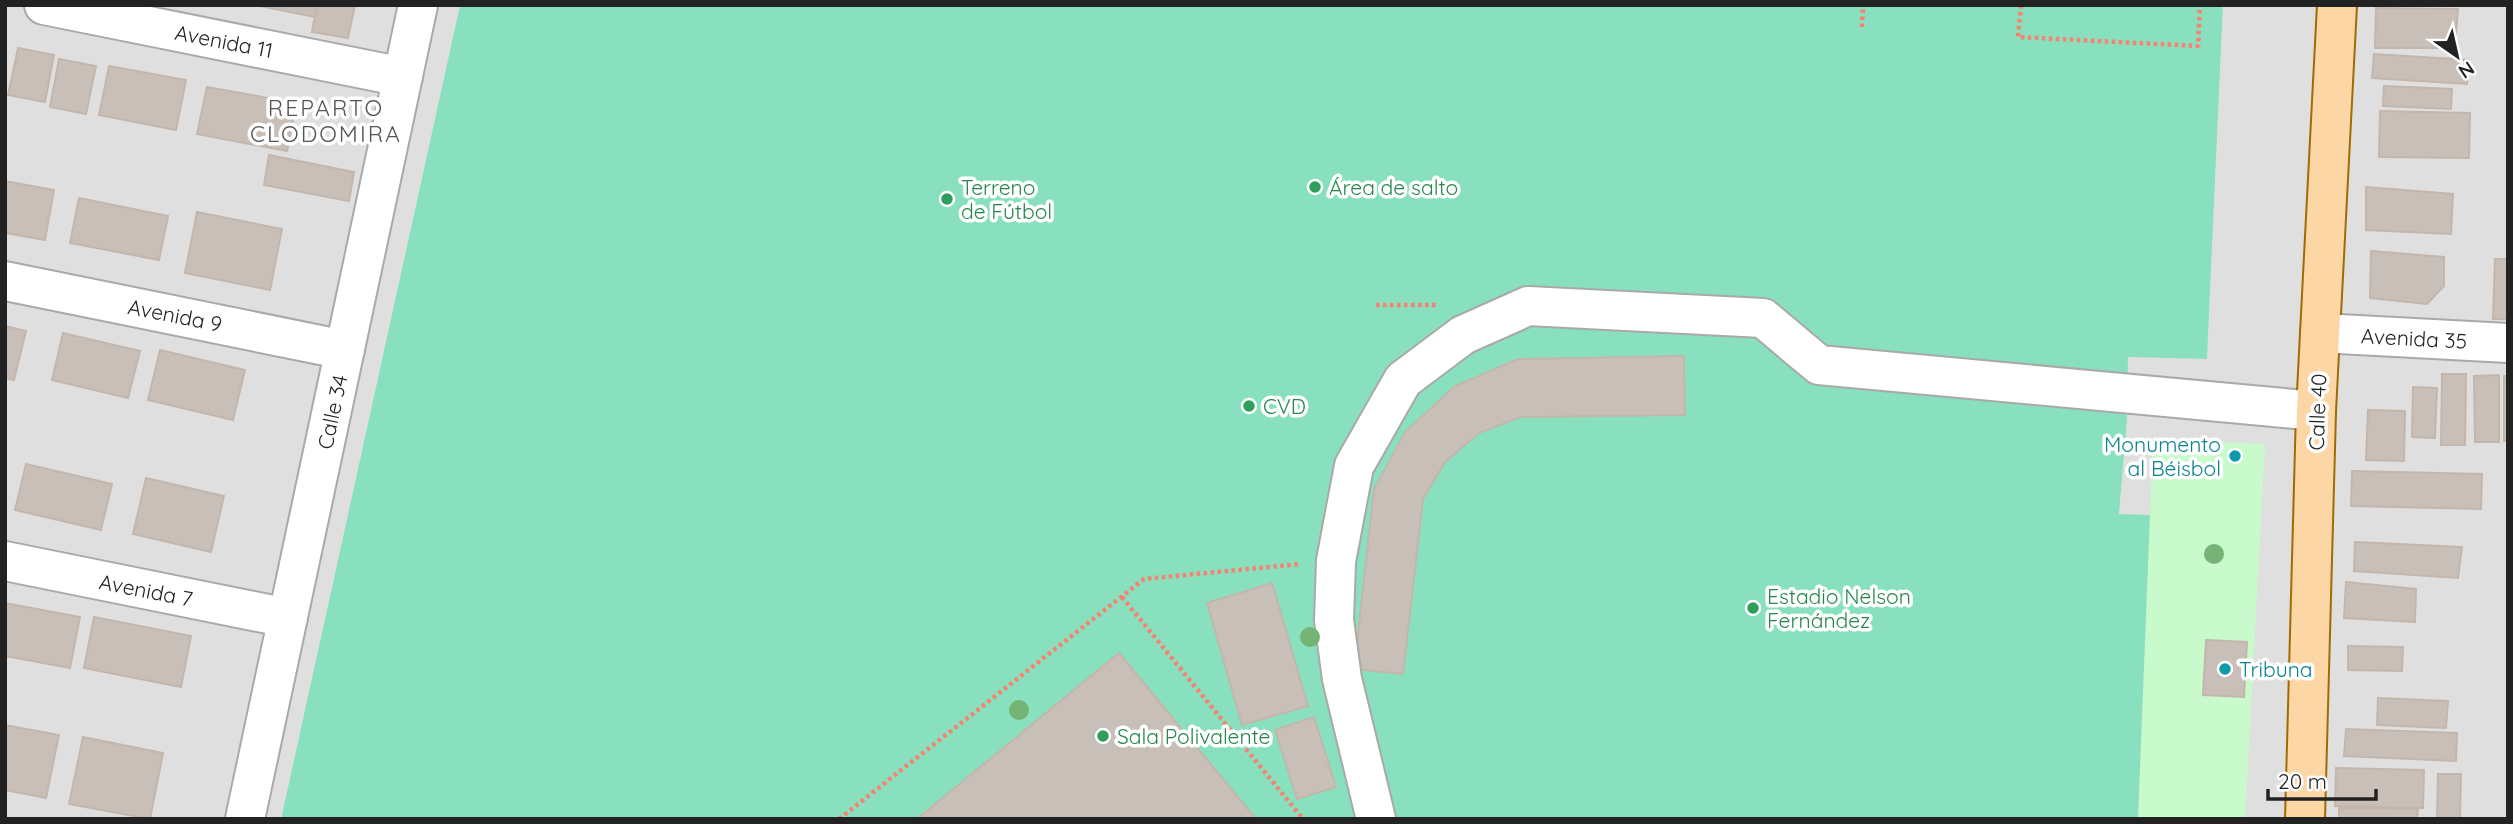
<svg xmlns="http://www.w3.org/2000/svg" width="2513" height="824" font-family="Quicksand,sans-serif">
	<rect width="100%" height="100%" fill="#f2efe9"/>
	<path fill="#e0dfdf" d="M 5,5 L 460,5 L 281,819 L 5,819 Z
		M 2223,5 L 2508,5 L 2508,819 L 2138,819 L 2150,516 L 2119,514 L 2127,420 L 2128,356 L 2207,359 Z"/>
	<path fill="#c8facc" d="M 2153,440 L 2265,444 L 2245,819 L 2138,819 Z"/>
	<path fill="#88e0be" d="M 460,5 L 2223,5 L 2207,359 L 2128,357 L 2127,420 L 2119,514 L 2150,515 L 2138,819 L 281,819 Z"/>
	<path fill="#c7bfb8" stroke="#c4b6ab" stroke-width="2" d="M 255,5 L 317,5 L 315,17 Z
		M 317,5 L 355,5 L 348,38 L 312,32 Z
		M 2376,8 L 2458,9 L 2455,48 L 2375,48 Z
		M 18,48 L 54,55 L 45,102 L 8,95 Z
		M 2374,54 L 2469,60 L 2467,84 L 2372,78 Z
		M 59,59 L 96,66 L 86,114 L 50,107 Z
		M 109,66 L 186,80 L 176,130 L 99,115 Z
		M 2384,86 L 2452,89 L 2451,109 L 2383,106 Z
		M 207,87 L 296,103 L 287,151 L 197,134 Z
		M 2380,111 L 2470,113 L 2469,158 L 2379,157 Z
		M 269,155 L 354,172 L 349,201 L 264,185 Z
		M 5,181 L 54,190 L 45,240 L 5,233 Z
		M 2366,187 L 2453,194 L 2451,234 L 2366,230 Z
		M 79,198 L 168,216 L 159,260 L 70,243 Z
		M 197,212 L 282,229 L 270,290 L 185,273 Z
		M 2371,251 L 2444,257 L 2444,286 L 2427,304 L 2370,298 Z
		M 2495,259 L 2508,259 L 2508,319 L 2493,319 Z
		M 5,326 L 26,331 L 14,380 L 5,378 Z
		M 63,333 L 140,351 L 128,398 L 52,380 Z
		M 160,350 L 245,370 L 233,420 L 148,400 Z
		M 1684,356 L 1685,415 L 1520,417 L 1479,433 L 1445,462 L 1423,499 L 1403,674 L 1354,669 L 1374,489 L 1405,432 L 1455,386 L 1518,359 Z
		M 2442,374 L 2466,374 L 2465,445 L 2441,445 Z
		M 2499,375 L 2499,442 L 2475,442 L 2474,376 Z
		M 2504,376 L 2508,376 L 2508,441 L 2504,441 Z
		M 2413,387 L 2437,388 L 2435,438 L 2412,437 Z
		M 2368,410 L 2405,411 L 2404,461 L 2366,460 Z
		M 26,464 L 112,484 L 101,530 L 15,510 Z
		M 2352,471 L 2482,474 L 2481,509 L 2351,506 Z
		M 146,478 L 224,496 L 211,552 L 133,534 Z
		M 2355,542 L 2462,547 L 2458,578 L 2354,571 Z
		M 2346,582 L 2416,589 L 2415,622 L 2344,618 Z
		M 1272,583 L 1308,706 L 1242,725 L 1207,603 Z
		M 5,603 L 80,617 L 70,668 L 5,656 Z
		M 94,617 L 191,636 L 181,687 L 84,668 Z
		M 2206,640 L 2247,642 L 2244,697 L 2203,695 Z
		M 2348,646 L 2403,647 L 2402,671 L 2348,670 Z
		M 1119,653 L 1256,819 L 917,819 Z
		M 2378,698 L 2448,701 L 2446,728 L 2377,725 Z
		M 1314,717 L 1336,787 L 1297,799 L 1275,730 Z
		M 5,725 L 59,735 L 46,798 L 5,790 Z
		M 2346,729 L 2457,733 L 2456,761 L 2344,756 Z
		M 83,737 L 163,753 L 150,819 L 69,804 Z
		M 2336,768 L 2424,770 L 2423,808 L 2335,806 Z
		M 2438,774 L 2461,774 L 2460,819 L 2437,819 Z
		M 2339,808 L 2418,809 L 2417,819 L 2339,819 Z"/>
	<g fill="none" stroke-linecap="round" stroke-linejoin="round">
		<g stroke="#a9a9a9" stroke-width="42">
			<path id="minor" d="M 44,5 L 403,77
				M 5,281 L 345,350
				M 2320,333 L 2508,343
				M 5,561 L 288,618
				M 245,819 L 418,5
				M 1376,819 L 1342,679 L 1334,620 L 1336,561 L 1354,466 L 1403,380 L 1463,335 L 1528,306 L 1763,318 L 1819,365 L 2316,411"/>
		</g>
		<g stroke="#a06b00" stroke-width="42">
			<path id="major" d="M 2305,819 L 2316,411 L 2337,5"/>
		</g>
		<path stroke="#fa8072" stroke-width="4.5" stroke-dasharray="3.5 3.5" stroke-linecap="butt" d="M 2021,5 L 2018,37 L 2198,46 L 2200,5
			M 1862,27 L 1863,5
			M 1376,305 L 1439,305
			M 1122,597 L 1303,819
			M 839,819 L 1144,579 L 1300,564"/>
		<use href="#minor" stroke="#fff" stroke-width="38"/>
		<use href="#major" stroke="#fcd6a4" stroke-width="38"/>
	</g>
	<g fill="#74b475">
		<circle cx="2214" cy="554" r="10"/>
		<circle cx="1310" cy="637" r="10"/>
		<circle cx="1019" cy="710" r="10"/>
	</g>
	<g fill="#2e9e5b" stroke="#fff" stroke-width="2.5">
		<circle cx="1315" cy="187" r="7"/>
		<circle cx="947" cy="199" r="7"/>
		<circle cx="1249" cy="406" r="7"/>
		<circle cx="1753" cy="608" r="7"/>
		<circle cx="1103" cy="736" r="7"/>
	</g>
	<g fill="#0f9aa8" stroke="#fff" stroke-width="2.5">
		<circle cx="2235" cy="456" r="7"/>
		<circle cx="2225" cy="669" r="7"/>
	</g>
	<g text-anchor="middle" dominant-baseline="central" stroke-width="7" stroke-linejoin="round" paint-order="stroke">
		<g font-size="21" fill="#222" stroke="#fff">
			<text transform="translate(224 41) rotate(11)">Avenida 11</text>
			<text transform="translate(175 315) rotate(11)">Avenida 9</text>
			<text transform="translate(2414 338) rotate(3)">Avenida 35</text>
			<text transform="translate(332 412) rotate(-78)">Calle 34</text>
			<text transform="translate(2317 412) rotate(-88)">Calle 40</text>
			<text transform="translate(146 590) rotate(11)">Avenida 7</text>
		</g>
		<g font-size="21" fill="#27864d" stroke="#fff" text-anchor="start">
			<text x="961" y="187">Terreno<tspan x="961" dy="24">de Fútbol</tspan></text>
			<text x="1329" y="187">Área de salto</text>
			<text x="1263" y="406">CVD</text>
			<text x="1767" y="596">Estadio Nelson<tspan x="1767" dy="24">Fernández</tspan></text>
			<text x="1117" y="736">Sala Polivalente</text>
		</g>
		<g font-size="21" fill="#0d838f" stroke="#fff" text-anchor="end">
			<text x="2221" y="444">Monumento<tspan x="2221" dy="24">al Béisbol</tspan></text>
			<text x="2239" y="669" text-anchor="start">Tribuna</text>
		</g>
		<g font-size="23" letter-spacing="2" fill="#555" stroke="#fff">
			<text x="326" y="107">REPARTO<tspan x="326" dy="26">CLODOMIRA</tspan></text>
		</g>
	</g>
	<rect width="2513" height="824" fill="none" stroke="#222222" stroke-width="14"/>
	<g transform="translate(2457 56) rotate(146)" stroke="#ffffff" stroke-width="5" paint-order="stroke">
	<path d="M0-5L12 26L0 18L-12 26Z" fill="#222222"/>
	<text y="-10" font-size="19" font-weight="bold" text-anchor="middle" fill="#222222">N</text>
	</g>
	<path d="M2268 789v10h108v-10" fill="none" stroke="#222222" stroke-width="3.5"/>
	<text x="2278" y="789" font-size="21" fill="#222222" stroke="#ffffff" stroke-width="5" paint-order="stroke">20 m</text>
</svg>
